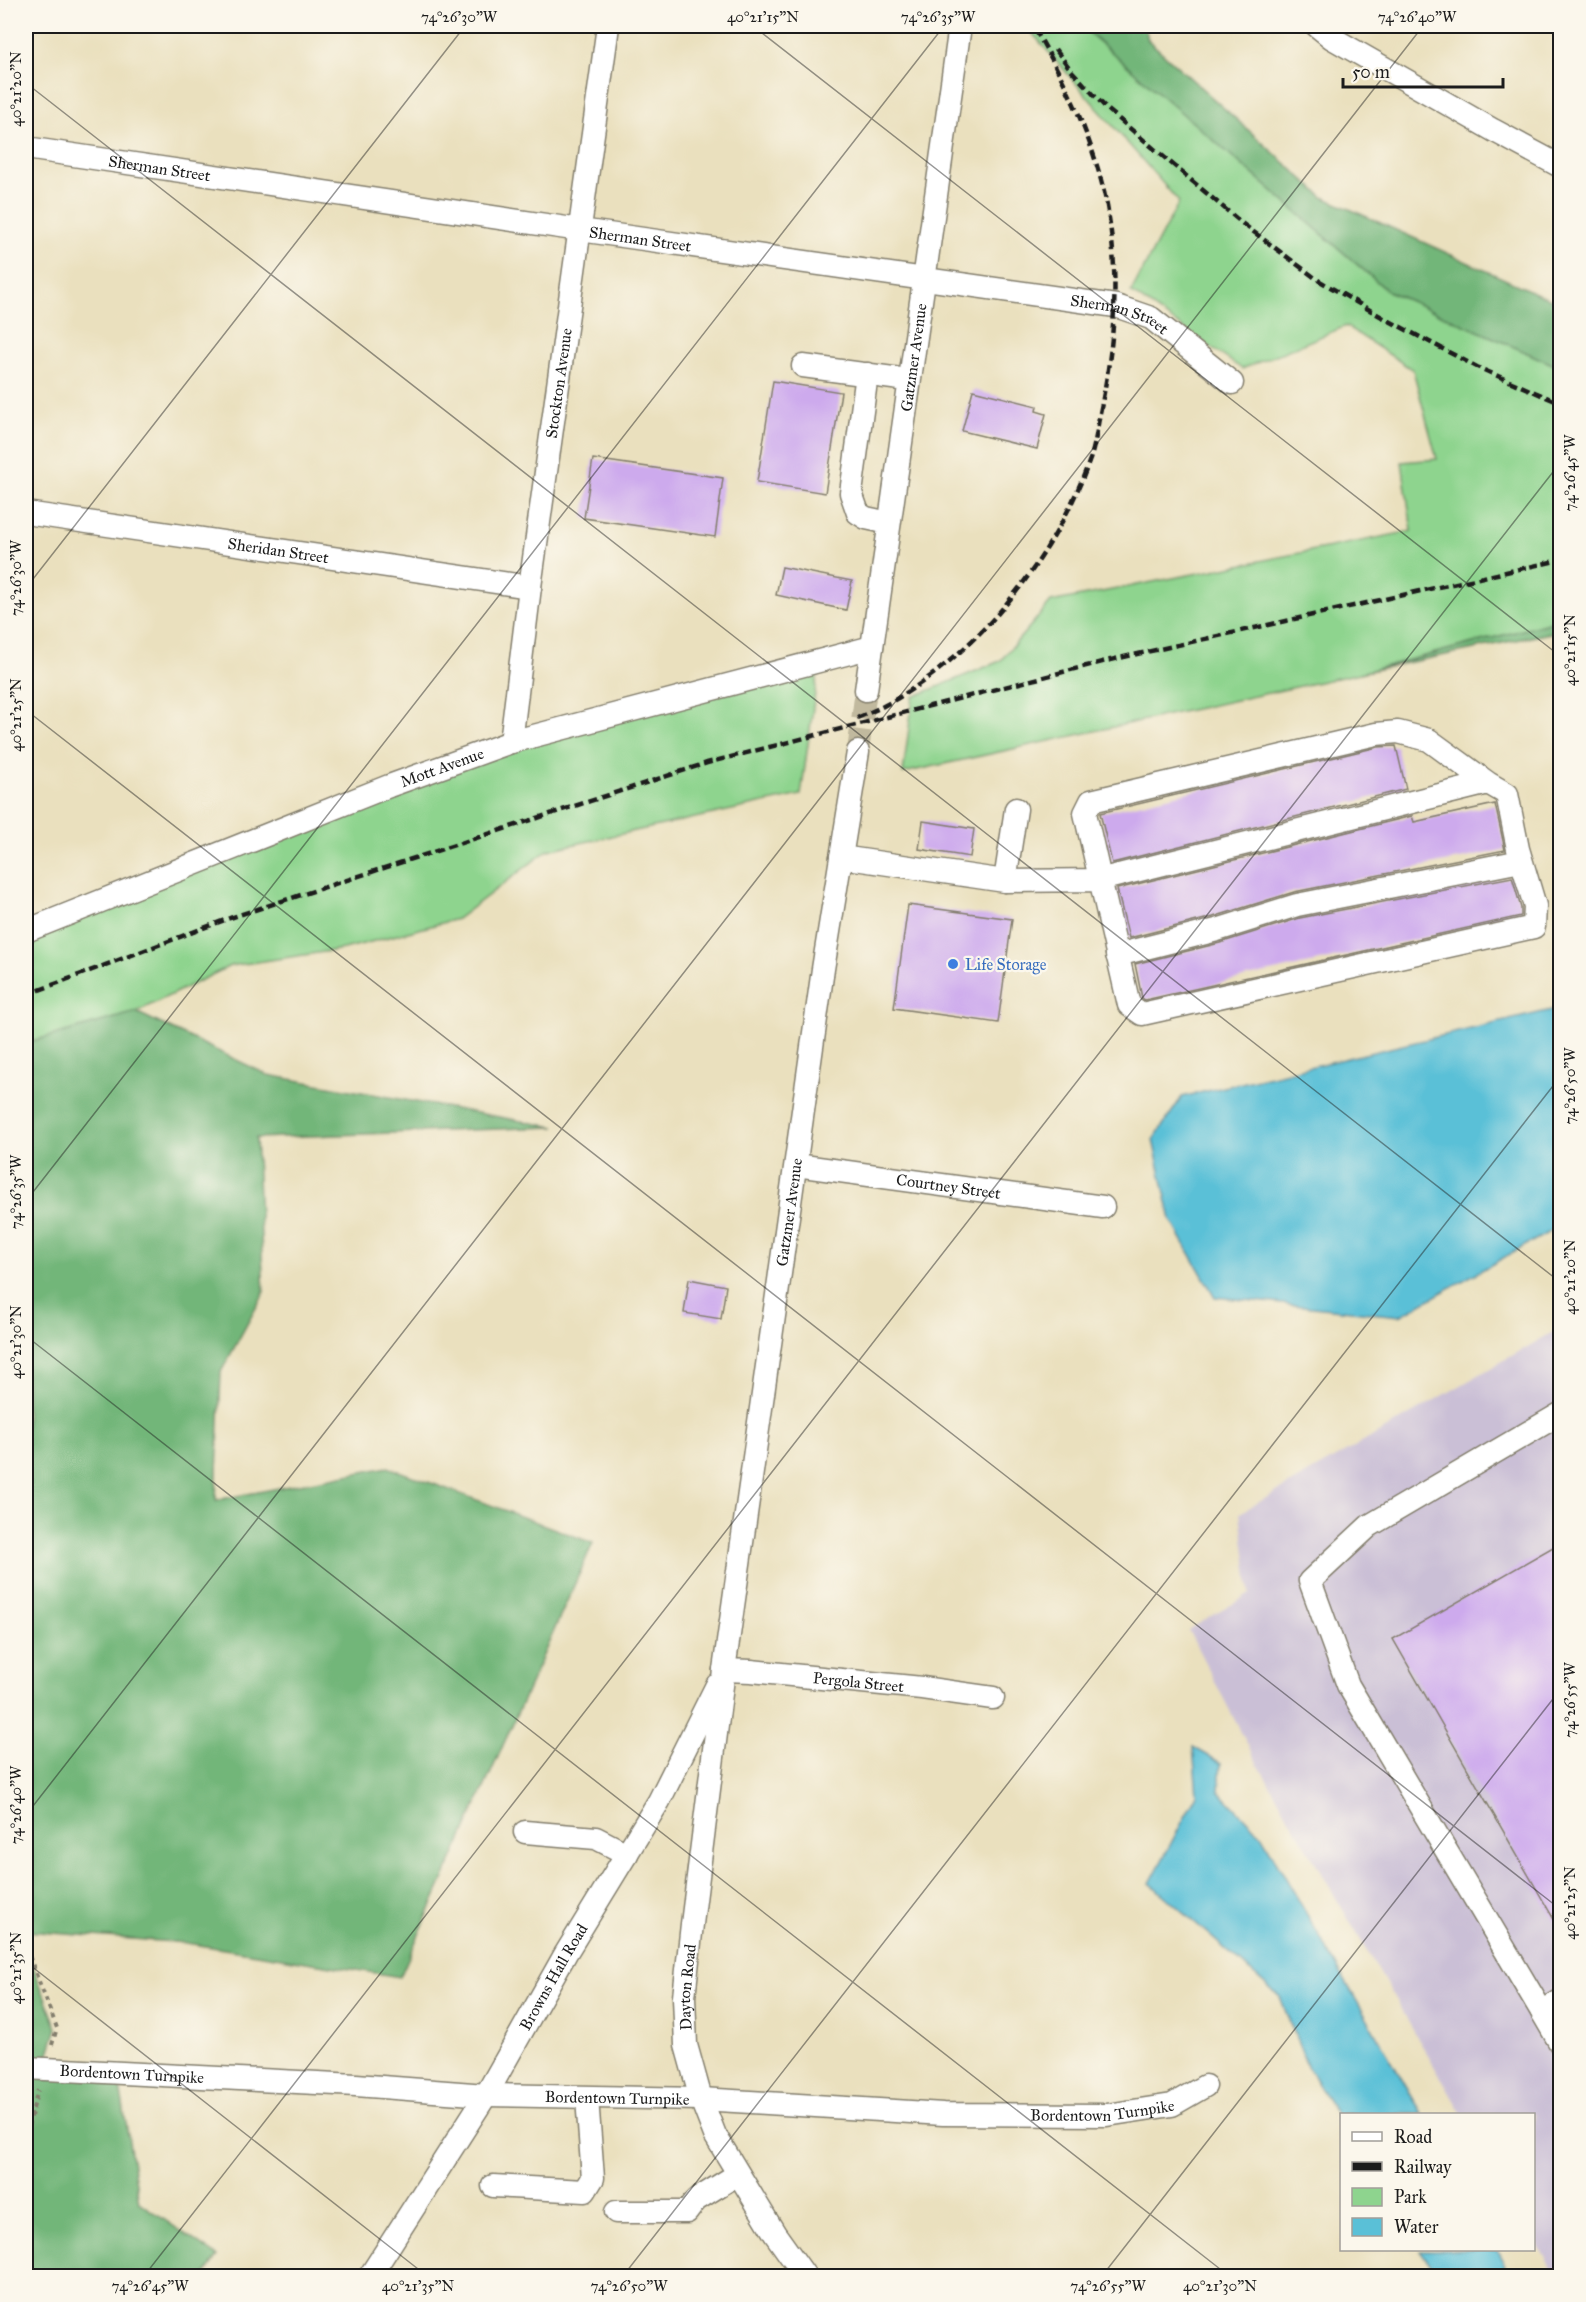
<svg xmlns="http://www.w3.org/2000/svg" width="1586" height="2302" font-family="'IM FELL Great Primer',serif">
	<rect width="100%" height="100%" fill="#fbf7ec"/>
	<filter id="ink" filterUnits="userSpaceOnUse"><feTurbulence type="fractalNoise" baseFrequency=".0167" numOctaves="2"/><feDisplacementMap in="SourceGraphic" scale="12" xChannelSelector="R" yChannelSelector="G"/><feConvolveMatrix kernelMatrix="1 2 1 2 8 2 1 2 1" color-interpolation-filters="sRGB"/></filter>
	<filter id="wash" filterUnits="userSpaceOnUse"><feTurbulence type="fractalNoise" baseFrequency=".008" numOctaves="4" result="noise"/><feDisplacementMap in="SourceGraphic" scale="24" xChannelSelector="R" yChannelSelector="G"/><feGaussianBlur stdDeviation="1.35" result="paint"/><feColorMatrix in="noise" values="0 0 0 0 0 0 0 0 0 0 0 0 0 0 0 0 0 1.4 0 .05"/><feComposite in="paint" operator="in"/></filter>
	<g filter="url(#wash)">
		<rect width="100%" height="100%" fill="#eae0be"/>
		<path fill="#cabfd6" d="M 1560,1328 L 1560,2276 L 1556,2276 L 1534,2238 L 1534,2114 L 1462,2114 L 1255,1759 L 1188,1630 L 1250,1594 L 1240,1513 Z"/>
		<path fill="#8ed48e" stroke="#557855" stroke-width="1.5" d="M 1026,26 L 1083,26 L 1388,291 L 1557,366 L 1560,376 L 1560,620 L 1360,673 L 903,773 L 913,697 L 1000,661 L 1051,602 L 1412,531 L 1402,462 L 1437,459 L 1413,370 L 1346,326 L 1242,369 L 1131,292 L 1179,202 Z
			M 818,671 L 801,795 L 548,850 L 457,919 L 344,949 L 230,966 L 136,1012 L 26,1043 L 26,926 L 517,743 Z"/>
		<path fill="#72b679" stroke="#47694a" stroke-width="1.5" d="M 1089,26 L 1145,26 L 1148,40 L 1323,197 L 1560,304 L 1560,376 L 1557,366 L 1388,291 L 1087,31 Z
			M 1560,620 L 1560,631 L 1360,673 L 1373,670 Z
			M 136,1012 L 268,1075 L 555,1127 L 256,1138 L 264,1293 L 221,1372 L 216,1500 L 388,1467 L 593,1543 L 400,1977 L 186,1943 L 26,1931 L 26,1043 Z
			M 26,1948 L 57,2028 L 44,2069 L 118,2074 L 139,2202 L 218,2257 L 204,2276 L 26,2276 Z"/>
		<path fill="#5ac0d7" stroke="#3b6e7a" stroke-width="1.5" d="M 1560,1008 L 1560,1226 L 1400,1316 L 1215,1297 L 1171,1220 L 1153,1140 L 1182,1097 Z
			M 1193,1747 L 1221,1763 L 1219,1791 L 1261,1835 L 1422,2114 L 1342,2114 L 1341,2122 L 1307,2066 L 1280,1997 L 1150,1883 L 1197,1794 Z
			M 1420,2250 L 1497,2250 L 1510,2276 L 1439,2276 Z"/>
		<g id="blocks">
			<path fill="#cdaaed" d="M 773,381 L 841,392 L 825,493 L 757,482 Z
				M 973,390 L 1037,406 L 1036,411 L 1046,414 L 1037,449 L 962,431 Z
				M 593,459 L 723,478 L 715,537 L 584,518 Z
				M 782,567 L 852,581 L 846,610 L 776,595 Z
				M 1396,746 L 1406,789 L 1112,863 L 1100,813 L 1378,747 Z
				M 1495,804 L 1505,850 L 1294,892 L 1213,917 L 1129,938 L 1117,889 L 1412,816 L 1414,822 Z
				M 923,821 L 974,829 L 970,857 L 919,849 Z
				M 1512,877 L 1521,908 L 1521,916 L 1145,1000 L 1142,998 L 1135,964 L 1220,943 L 1300,918 Z
				M 908,905 L 1012,919 L 998,1023 L 894,1008 Z
				M 689,1279 L 726,1286 L 721,1319 L 684,1313 Z
				M 1560,1543 L 1560,1930 L 1393,1639 Z"/>
		</g>
	</g>
	<g filter="url(#ink)">
		<use href="#blocks" fill-opacity="0" stroke="#837e6d" stroke-width="1.5"/>
		<g fill="none" stroke-linecap="round" stroke-linejoin="round">
			<path stroke="#c1b99e" stroke-width="22" stroke-dasharray="22 11" stroke-linecap="butt" d="M 858,752 L 866,690"/>
			<g stroke="#837e6d" stroke-width="25">
				<g id="minor">
					<path d="M 1317,26 L 1332,38 L 1493,130 L 1560,166"/>
					<path id="s1" d="M 26,148 L 580,230 L 1116,306 L 1151,318 L 1232,383"/>
					<path d="M 803,366 L 908,380"/>
					<path d="M 867,374 L 851,493 L 858,513 L 866,518 L 889,523"/>
					<path id="s2" d="M 26,513 L 530,587"/>
					<path id="s3" d="M 866,690 L 960,26"/>
					<path id="s4" d="M 511,742 L 530,587 L 608,26"/>
					<path d="M 841,857 L 1005,881 L 1016,809"/>
					<path d="M 1005,881 L 1099,880 L 1488,783 L 1507,794 L 1518,849 L 1535,906 L 1534,927 L 1142,1014 L 1129,1005 L 1085,813 L 1091,801 L 1376,734 L 1398,732 L 1429,740 L 1488,783"/>
					<path id="s5" d="M 26,931 L 389,786 L 511,742 L 872,647"/>
					<path d="M 1117,955 L 1217,930 L 1297,905 L 1521,861"/>
					<path id="s6" d="M 796,1165 L 1103,1207"/>
					<path d="M 1560,1414 L 1369,1526 L 1310,1581 L 1348,1685 L 1542,2012 L 1560,2001"/>
					<path id="s7" d="M 724,1670 L 751,1671 L 922,1688 L 993,1698"/>
					<path d="M 525,1832 L 596,1838 L 627,1854"/>
					<path d="M 1542,2012 L 1560,2043"/>
					<path id="s8" d="M 26,2068 L 356,2085 L 486,2095 L 701,2099 L 943,2114 L 1107,2115 L 1172,2105 L 1205,2086"/>
					<path d="M 493,2186 L 585,2191 L 593,2178 L 587,2098"/>
					<path d="M 616,2212 L 687,2212 L 696,2200 L 738,2174"/>
					<path id="s9" d="M 370,2276 L 486,2095 L 566,1953 L 659,1801 L 717,1685"/>
					<path id="s10" d="M 805,2276 L 775,2234 L 715,2135 L 701,2099 L 686,2045 L 684,1997 L 692,1924 L 724,1670 L 823,969 L 858,752"/>
				</g>
			</g>
			<path stroke="#837e6d" stroke-width="4" stroke-dasharray="4.5 4.5" stroke-linecap="butt" d="M 26,1948 L 57,2028 L 51,2048
				M 26,2135 L 38,2090"/>
			<use href="#minor" stroke="#fff" stroke-width="22"/>
			<path stroke="#1c1c1c" stroke-width="4.5" stroke-dasharray="9 4.5" stroke-linecap="butt" d="M 1055,49 L 1071,70 L 1106,108 L 1243,224 L 1318,280 L 1382,317 L 1477,367 L 1560,403
				M 857,718 C 871,712 885,706 898,698 C 985,645 1054,557 1089,462 C 1095,447 1097,429 1100,413 C 1115,341 1120,278 1107,206 C 1094,140 1066,82 1033,26
				M 26,995 L 230,918 L 707,763 L 1106,661 L 1560,560"/>
		</g>
	</g>
	<path fill="none" stroke="#1c1c1c" stroke-width="1.5" stroke-opacity="0.45" d="M 753,26 L 1560,656M 1555,26 L 1560,30M 26,83 L 1560,1282M 26,588 L 465,26M 26,710 L 1560,1909M 26,1201 L 944,26M 26,1336 L 1229,2276M 26,1815 L 1423,26M 26,1962 L 427,2276M 144,2276 L 1560,463M 623,2276 L 1560,1077M 1102,2276 L 1560,1690"/>
	<circle fill="#3f7fe0" stroke="#fbf7ec" stroke-width="2" cx="953" cy="964" r="6"/>
	<g text-anchor="middle" dominant-baseline="central" stroke-width="4.5" stroke-linejoin="round" paint-order="stroke">
		<g font-size="16" fill="#1c1c1c" stroke="#fbf7ec">
			<text stroke="none"><textPath href="#s1" startOffset="135">Sherman Street</textPath></text>
			<text stroke="none"><textPath href="#s1" startOffset="621">Sherman Street</textPath></text>
			<text stroke="none"><textPath href="#s1" startOffset="1107">Sherman Street</textPath></text>
			<text stroke="none"><textPath href="#s3" startOffset="336">Gatzmer Avenue</textPath></text>
			<text stroke="none"><textPath href="#s4" startOffset="362">Stockton Avenue</textPath></text>
			<text stroke="none"><textPath href="#s2" startOffset="255">Sheridan Street</textPath></text>
			<text stroke="none"><textPath href="#s5" startOffset="447">Mott Avenue</textPath></text>
			<text stroke="none"><textPath href="#s6" startOffset="154">Courtney Street</textPath></text>
			<text stroke="none"><textPath href="#s10" startOffset="1102">Gatzmer Avenue</textPath></text>
			<text stroke="none"><textPath href="#s7" startOffset="135">Pergola Street</textPath></text>
			<text stroke="none"><textPath href="#s9" startOffset="351">Browns Hall Road</textPath></text>
			<text stroke="none"><textPath href="#s10" startOffset="320">Dayton Road</textPath></text>
			<text stroke="none"><textPath href="#s8" startOffset="106">Bordentown Turnpike</textPath></text>
			<text stroke="none"><textPath href="#s8" startOffset="592">Bordentown Turnpike</textPath></text>
			<text stroke="none"><textPath href="#s8" startOffset="1078">Bordentown Turnpike</textPath></text>
		</g>
		<g font-size="16" fill="#366cbe" stroke="#fbf7ec" text-anchor="start">
			<text x="965" y="964">Life Storage</text>
		</g>
	</g>
	<rect width="1586" height="2302" fill="none" stroke="#fbf7ec" stroke-width="66"/>
	<rect x="1340" y="2113" width="195" height="138" fill="#fbf7ec" stroke="#a29f99" stroke-width="1.5"/>
	<rect x="1352" y="2132" width="30" height="9" fill="#ffffff" stroke="#a29f99" stroke-width="1.5"/>
	<text x="1394" y="2143" font-size="18" fill="#1c1c1c">Road</text>
	<rect x="1352" y="2162" width="30" height="9" fill="#1c1c1c" stroke="#a29f99" stroke-width="1.5"/>
	<text x="1394" y="2173" font-size="18" fill="#1c1c1c">Railway</text>
	<rect x="1352" y="2188" width="30" height="18" fill="#8ed48e" stroke="#a29f99" stroke-width="1.5"/>
	<text x="1394" y="2203" font-size="18" fill="#1c1c1c">Park</text>
	<rect x="1352" y="2218" width="30" height="18" fill="#5ac0d7" stroke="#a29f99" stroke-width="1.5"/>
	<text x="1394" y="2233" font-size="18" fill="#1c1c1c">Water</text>
	<path d="M1343 78v9h160v-9" fill="none" stroke="#1c1c1c" stroke-width="3"/>
	<text x="1352" y="78" font-size="18" fill="#1c1c1c" stroke="#fbf7ec" stroke-width="4.5" paint-order="stroke">50 m</text>
	<rect x="33" y="33" width="1520" height="2236" fill="none" stroke="#1c1c1c" stroke-width="2"/>
	<g font-size="15" text-anchor="middle" fill="#1c1c1c">
		<text x="459" y="22">74°26'30"W</text>
		<text x="763" y="22">40°21'15"N</text>
		<text x="938" y="22">74°26'35"W</text>
		<text x="1417" y="22">74°26'40"W</text>
		<text transform="translate(16 89) rotate(-90)" y="5">40°21'20"N</text>
		<text transform="translate(1570 473) rotate(-90)" y="5">74°26'45"W</text>
		<text transform="translate(16 578) rotate(-90)" y="5">74°26'30"W</text>
		<text transform="translate(1570 650) rotate(-90)" y="5">40°21'15"N</text>
		<text transform="translate(16 715) rotate(-90)" y="5">40°21'25"N</text>
		<text transform="translate(1570 1086) rotate(-90)" y="5">74°26'50"W</text>
		<text transform="translate(16 1192) rotate(-90)" y="5">74°26'35"W</text>
		<text transform="translate(1570 1277) rotate(-90)" y="5">40°21'20"N</text>
		<text transform="translate(16 1342) rotate(-90)" y="5">40°21'30"N</text>
		<text transform="translate(1570 1700) rotate(-90)" y="5">74°26'55"W</text>
		<text transform="translate(16 1805) rotate(-90)" y="5">74°26'40"W</text>
		<text transform="translate(1570 1903) rotate(-90)" y="5">40°21'25"N</text>
		<text transform="translate(16 1968) rotate(-90)" y="5">40°21'35"N</text>
		<text x="150" y="2291">74°26'45"W</text>
		<text x="418" y="2291">40°21'35"N</text>
		<text x="629" y="2291">74°26'50"W</text>
		<text x="1108" y="2291">74°26'55"W</text>
		<text x="1220" y="2291">40°21'30"N</text>
	</g>
</svg>
